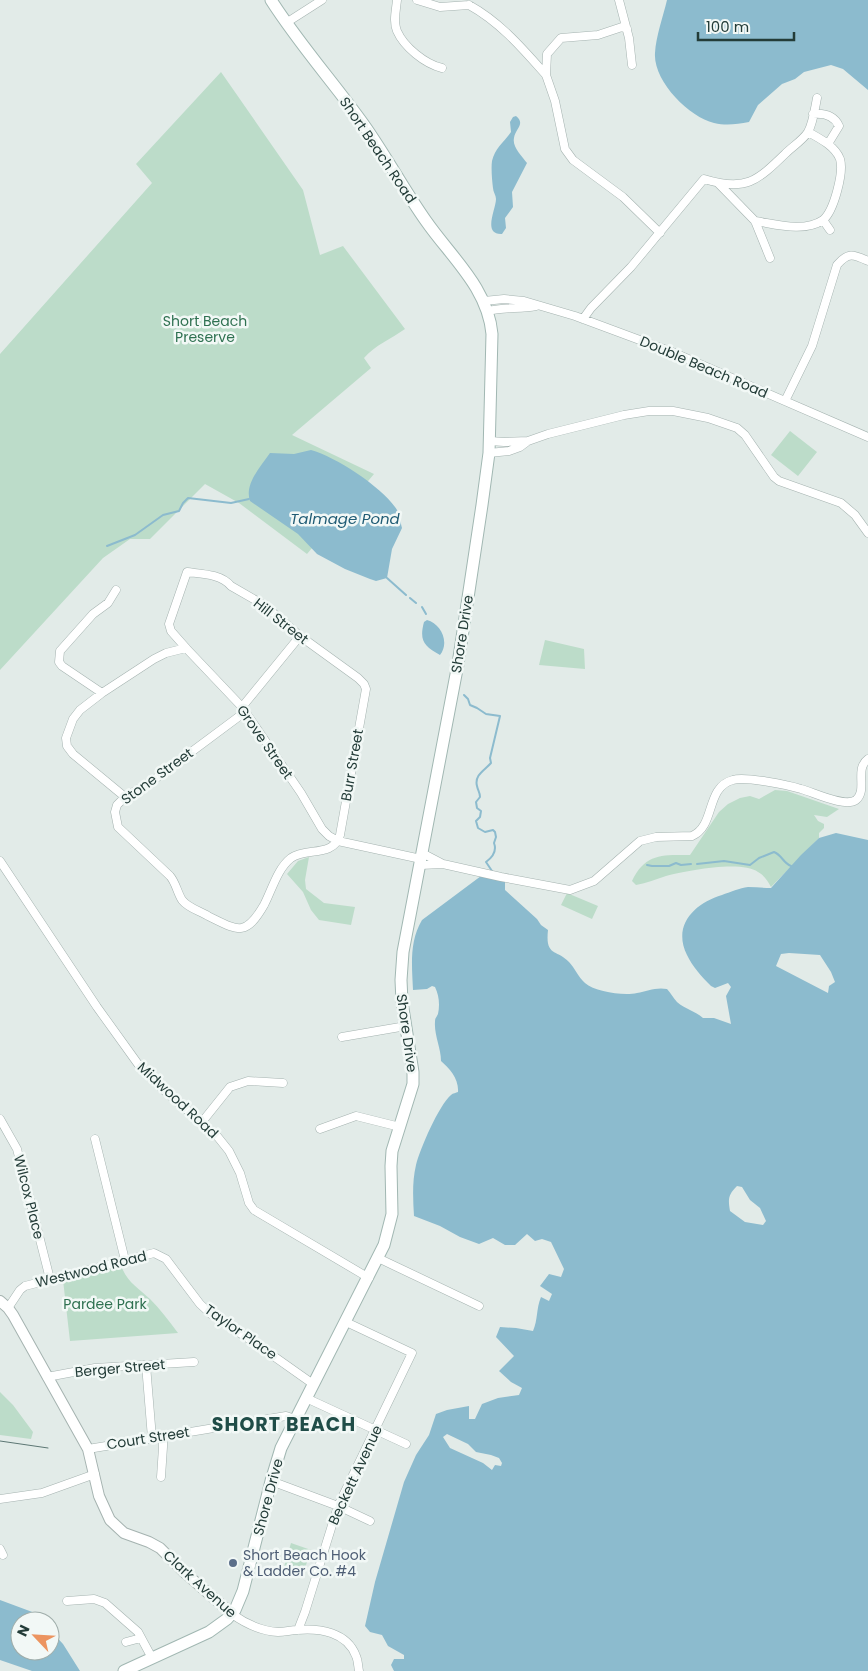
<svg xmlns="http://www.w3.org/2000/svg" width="868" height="1671" font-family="Poppins,sans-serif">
	<rect width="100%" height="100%" fill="#e2ebe8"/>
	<path fill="#bcdcc9" d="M 221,72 L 303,190 L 320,255 L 343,246 L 405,329 C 391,339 375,345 364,358 L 371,368 L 292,435 L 374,474 L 307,554 L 239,503 L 205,484 L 150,539 L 130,539 L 103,558 L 0,670 L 0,354 L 152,183 L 136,164 Z
		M 790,431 L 817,452 L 798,476 L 771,455 Z
		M 545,640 L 584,649 L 585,669 L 539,665 Z
		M 775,790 L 787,791 L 839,809 L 827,817 L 814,815 L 818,821 L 824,824 L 824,828 L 819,833 L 819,838 L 771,887 C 768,881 764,875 758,872 C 741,860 686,871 666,876 C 656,879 647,883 636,885 L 632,881 C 645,853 663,855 690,855 L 719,812 L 728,804 L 740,798 L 750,796 L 759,799 Z
		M 309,857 L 305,880 L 306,889 L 324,903 L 355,907 L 351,925 L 319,920 L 311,910 L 303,892 L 287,874 L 298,861 Z
		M 567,893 L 598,906 L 592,919 L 561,905 Z
		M 121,1265 C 126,1281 138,1288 150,1299 C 160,1309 169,1321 178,1333 L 70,1341 L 63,1280 Z
		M 0,1392 L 13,1405 L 33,1432 L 31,1439 L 0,1435 Z
		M 291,1543 L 311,1550 L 303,1574 L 284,1567 Z"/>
	<path fill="#8cbbce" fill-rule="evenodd" d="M 667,0 L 868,0 L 868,90 L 843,69 L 831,65 L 804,72 L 795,79 L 782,84 L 758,105 L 749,122 C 737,124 727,126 714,123 C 689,117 653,81 655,53 C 656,36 663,17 667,0 Z
		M 516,116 C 526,124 515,129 514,138 C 512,147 522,156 527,163 L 512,192 L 513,207 L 505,218 L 506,228 L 502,234 C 482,235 496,209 496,199 C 496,195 493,192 493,188 C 492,180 491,168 492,161 C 495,148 504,142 511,132 L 510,122 L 513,117 Z
		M 311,450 C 336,457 380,486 395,507 C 400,513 400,521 402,528 L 392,549 L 387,578 L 376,581 L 370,579 L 345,569 L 317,554 L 298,534 L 250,501 C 244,484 261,466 270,453 L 294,454 Z
		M 427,620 C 441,624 450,642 440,655 C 424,646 419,641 424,622 Z
		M 836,833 L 868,840 L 868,1671 L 394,1671 L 391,1665 L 394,1659 L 404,1659 L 404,1655 L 388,1646 L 382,1635 L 370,1632 L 365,1626 L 375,1582 L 404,1482 L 416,1455 L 429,1435 L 436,1414 L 447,1410 L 469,1406 L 469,1419 L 475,1419 L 482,1404 L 498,1398 L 519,1395 L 522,1388 L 511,1382 L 499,1371 L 514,1356 L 496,1337 L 500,1327 L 516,1328 L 533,1331 C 538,1320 536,1309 541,1297 L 549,1301 L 552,1294 L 540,1286 L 549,1274 L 561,1277 L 564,1269 L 551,1242 L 542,1239 L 535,1241 L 527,1234 L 515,1245 L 505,1245 L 493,1238 L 479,1244 L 460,1237 L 440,1226 L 414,1216 C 413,1199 412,1182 416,1165 C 420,1149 439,1105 451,1095 C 453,1093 456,1093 458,1092 C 459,1079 450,1069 441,1061 C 441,1048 434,1035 435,1022 C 435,1018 436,1018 438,1014 C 440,1005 439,995 435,987 L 432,986 L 427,989 L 413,990 C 412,966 409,942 422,920 L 481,876 L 505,881 L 505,890 L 537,919 L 541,925 L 548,930 C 545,957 557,949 569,962 C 575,968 578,977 585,983 C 595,992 624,996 637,993 C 647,991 656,987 667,989 C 671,993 673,998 677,1002 C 685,1009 695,1011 703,1018 L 714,1018 L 731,1024 L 726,996 L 731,987 L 728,983 L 715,988 L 711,986 C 702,977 692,966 687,955 C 672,925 695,903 722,895 C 730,892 740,888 748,887 C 756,887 764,888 771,888 L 801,855 L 819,838 ZM 789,953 L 820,955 L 831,972 L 835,982 L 829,986 L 828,993 L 776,966 L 781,954 ZM 737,1186 L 742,1187 L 750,1200 L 760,1208 L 766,1221 L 763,1225 L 745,1222 L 730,1211 C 728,1199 728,1195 737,1186 ZM 447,1434 L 468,1444 L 476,1452 L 491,1455 L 499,1458 L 502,1463 L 501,1466 L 495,1465 L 492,1470 L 483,1463 L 450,1448 L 443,1437 Z
		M 0,1600 L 35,1613 L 42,1621 L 20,1621 L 20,1651 L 50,1651 L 50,1630 L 63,1644 L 80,1671 L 32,1671 L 0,1660 Z"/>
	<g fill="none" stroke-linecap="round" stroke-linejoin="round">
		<path stroke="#8cbbce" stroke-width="2" d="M 107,546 L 135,535 L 163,515 L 179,511 L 183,503 L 188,498 L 231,503 L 249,499
			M 387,578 L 406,595
			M 410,598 L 416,603
			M 422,607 L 426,614
			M 464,695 L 468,699 L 470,705 L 477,708 L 486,714 L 500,716 L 490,758 L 491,763 C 485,770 474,775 477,786 C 478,791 480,792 480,797 L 476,802 L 477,808 L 481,811 L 480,817 L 476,821 L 478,828 L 485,832 L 493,830 L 495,832 L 496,837 L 494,843 C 497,851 493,857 486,862 L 492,871
			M 697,864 L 724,861 L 750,865 L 759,858 L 774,852 C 782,855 783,863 791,866
			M 647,865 L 652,866 L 669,866 L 676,863 L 681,865 L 691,864"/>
		<g stroke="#a5b3b0" stroke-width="9">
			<path id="minor" d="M 397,0 C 396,10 393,22 397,31 C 404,47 425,64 442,68
				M 417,0 L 440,7 L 469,5
				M 619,0 L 629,38 L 632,65
				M 469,5 C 500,22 523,49 546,75
				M 286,23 L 322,0
				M 627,29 L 622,27 L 598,35 L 561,38 L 547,54 L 546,75 L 555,101 L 565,149 L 573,160 L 623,197 L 660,233
				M 813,114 C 824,113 834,115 839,126 L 828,144
				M 718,183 L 755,221 L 770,258
				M 823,220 L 830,230
				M 755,221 C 775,224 804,233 823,220 C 834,211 844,172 840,159 C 835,146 819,138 808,132
				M 484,301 L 504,299 L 524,301 L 575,316 L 672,352 L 868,437
				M 488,311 C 504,307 520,309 536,306
				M 583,319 L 591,308 L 631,267 L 704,179 C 746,192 757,181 786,153 C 792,147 803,140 808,132 C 813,123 815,108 817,98
				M 785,401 L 812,346 L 837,265 C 848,252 853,254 868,261
				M 490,441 L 504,442 L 528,441
				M 489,453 L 509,451 L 520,447 L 528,441 L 548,434 L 624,415 L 649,411 L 673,411 L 708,418 L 737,428 L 745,435 L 774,477 L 779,481 L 841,503 L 855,515 L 868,533
				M 102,693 L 62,666 L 59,662 L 60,651 L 93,614 L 108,603 L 116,590
				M 242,707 L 300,636
				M 245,712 L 155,779 L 125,797 L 117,805 L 115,812 L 118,827 L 170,876 C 176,883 177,892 182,900 C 188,908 200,911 208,916 C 237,930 245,938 264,905 C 272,890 277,869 291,858 C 306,847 333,858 340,835 L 366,689 L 364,684 L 358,678 L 300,636 L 264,605 L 231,586 C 221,574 202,574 187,572 L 169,624 L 171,631 L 186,648 L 242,707 L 301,793 L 322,829 L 329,836 L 338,841 L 421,859
				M 125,797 L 73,754 L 67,746 L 66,738 L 73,719 L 80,710 L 102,693 L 154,659 L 166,653 L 186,648
				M 422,853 L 443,864
				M 0,861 L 97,1007 L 138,1064 L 158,1085 L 217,1136 L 229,1151 L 240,1173 L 249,1203 L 254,1210 L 369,1278
				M 420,865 L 443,864 L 501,877 L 570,890 L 594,881 L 640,841 L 656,837 L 692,836 C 716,826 705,787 733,780 C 744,776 788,785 801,789 C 813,792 845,808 856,800 C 868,790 854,769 868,759
				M 342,1037 L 406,1026
				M 0,1119 L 17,1149 L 50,1279
				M 202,1122 L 230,1087 L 248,1081 L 283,1083
				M 320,1129 L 356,1116 L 400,1127
				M 95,1139 L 125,1260
				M 378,1258 L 479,1306
				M 8,1308 L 20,1290 L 25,1286 L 154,1253 L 166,1259 L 200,1304 L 212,1315 L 255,1343 L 313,1384
				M 146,1365 L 152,1438
				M 47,1377 L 95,1368 L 194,1362
				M 306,1398 L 406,1444
				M 88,1449 L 286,1416 L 295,1419
				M 161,1477 L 163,1447 L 163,1437
				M 271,1481 L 338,1506 L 370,1521
				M 0,1499 L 42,1493 L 95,1474
				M 0,1549 L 3,1555
				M 67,1601 L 94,1599 L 105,1603 L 138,1632 L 152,1658
				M 232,1614 C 246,1624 262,1631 278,1632 C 285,1632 291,1630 297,1630 C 320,1628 347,1632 356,1656 C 358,1660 358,1666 359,1671
				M 298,1630 L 305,1612 L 338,1506 L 412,1353 L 346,1322
				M 126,1642 L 141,1638"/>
		</g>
		<g stroke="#a5b3b0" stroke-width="12">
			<path id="tertiary" d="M 0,1301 L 8,1308 L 13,1315 L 88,1449 L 99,1496 L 110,1520 L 124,1533 L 149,1542 L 160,1548 L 184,1572 L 232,1614"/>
		</g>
		<g stroke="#a1b7b2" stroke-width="13">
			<path id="secondary" d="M 124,1671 L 209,1632 L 227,1619 L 235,1610 L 243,1591 L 271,1481 L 281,1448 L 384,1245 L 392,1214 L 391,1166 L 392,1151 L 413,1084 L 413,1072 L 402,1002 L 401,980 L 403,952 L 458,664 L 482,505 L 489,453 L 492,334 C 488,288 451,257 426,221 C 404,190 386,156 364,125 C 334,83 299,44 271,0"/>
		</g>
		<use href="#minor" stroke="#fff" stroke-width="8"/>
		<use href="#tertiary" stroke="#fff" stroke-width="10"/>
		<use href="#secondary" stroke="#fff" stroke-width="11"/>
		<path stroke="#5d7774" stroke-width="1" d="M 0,1441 L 48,1448"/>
	</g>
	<circle fill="#5c6f8a" stroke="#f2f8f6" stroke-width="2" cx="233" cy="1563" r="5"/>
	<g text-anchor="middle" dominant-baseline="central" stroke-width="5" stroke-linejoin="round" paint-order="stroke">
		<g font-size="14" fill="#233c38" stroke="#f2f8f6">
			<text transform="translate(378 150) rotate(56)">Short Beach Road</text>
			<text transform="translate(704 367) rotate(23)">Double Beach Road</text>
			<text transform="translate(281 621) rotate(38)">Hill Street</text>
			<text transform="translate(462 634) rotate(-81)">Shore Drive</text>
			<text transform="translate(265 742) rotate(55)">Grove Street</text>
			<text transform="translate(352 765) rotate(-80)">Burr Street</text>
			<text transform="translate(157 776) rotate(-36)">Stone Street</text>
			<text transform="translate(407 1033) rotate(82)">Shore Drive</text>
			<text transform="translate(178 1100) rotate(43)">Midwood Road</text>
			<text transform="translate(29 1197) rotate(76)">Wilcox Place</text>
			<text transform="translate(91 1269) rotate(-14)">Westwood Road</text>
			<text transform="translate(241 1332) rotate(35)">Taylor Place</text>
			<text transform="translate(120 1368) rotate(-5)">Berger Street</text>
			<text transform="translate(148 1438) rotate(-9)">Court Street</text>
			<text transform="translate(355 1475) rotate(-65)">Beckett Avenue</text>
			<text transform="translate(268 1497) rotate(-75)">Shore Drive</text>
			<text transform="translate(200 1584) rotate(42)">Clark Avenue</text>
		</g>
		<g font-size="14" fill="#2f7151" stroke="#f2f8f6">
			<text x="205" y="321">Short Beach<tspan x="205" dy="16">Preserve</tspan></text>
			<text x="105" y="1304">Pardee Park</text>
		</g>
		<g font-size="14" fill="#4e5e75" stroke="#f2f8f6" text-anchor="start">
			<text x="243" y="1555">Short Beach Hook<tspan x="243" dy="16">&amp; Ladder Co. #4</tspan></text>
		</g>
		<g font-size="15" font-style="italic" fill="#205c75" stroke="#f2f8f6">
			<text x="345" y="518">Talmage Pond</text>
		</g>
		<g font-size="19" font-weight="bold" letter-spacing="1" fill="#204d48" stroke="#f2f8f6">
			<text x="284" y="1424">SHORT BEACH</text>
		</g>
	</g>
	<g transform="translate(35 1636) rotate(295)"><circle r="24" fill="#f2f8f6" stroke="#9fadaa"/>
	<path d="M0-4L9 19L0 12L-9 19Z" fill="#ec9460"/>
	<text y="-8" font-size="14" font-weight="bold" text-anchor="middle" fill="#233c38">N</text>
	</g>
	<path d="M698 32v8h96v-8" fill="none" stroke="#233c38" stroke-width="2.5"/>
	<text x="706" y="32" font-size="15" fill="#233c38" stroke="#f2f8f6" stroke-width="4" paint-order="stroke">100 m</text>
</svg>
